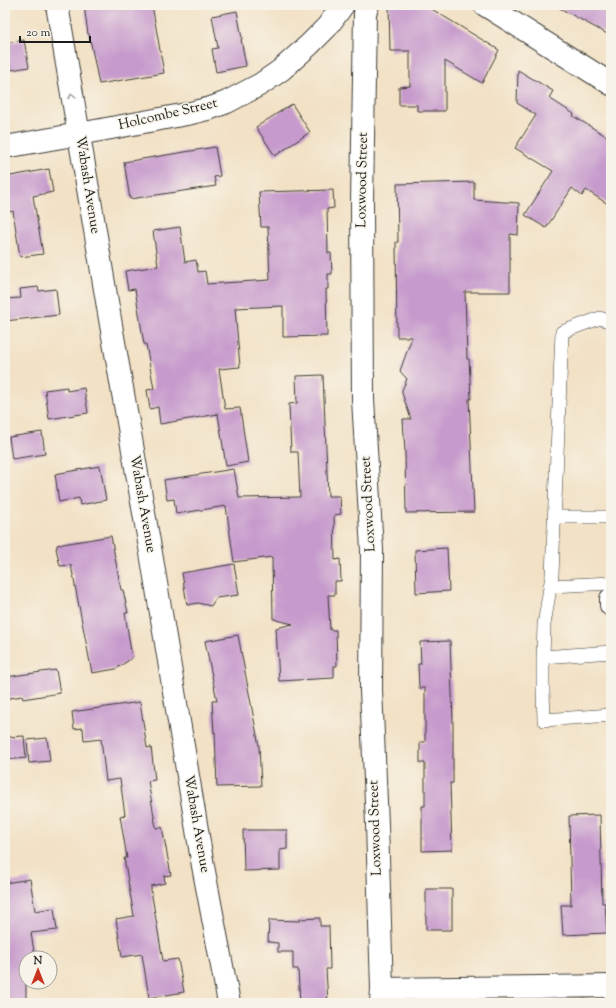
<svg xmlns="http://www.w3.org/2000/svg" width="616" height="1008" font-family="'Sorts Mill Goudy',serif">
	<rect width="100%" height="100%" fill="#f7f3e8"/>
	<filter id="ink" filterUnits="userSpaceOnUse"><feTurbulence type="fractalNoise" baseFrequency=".025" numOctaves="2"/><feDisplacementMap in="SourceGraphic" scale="8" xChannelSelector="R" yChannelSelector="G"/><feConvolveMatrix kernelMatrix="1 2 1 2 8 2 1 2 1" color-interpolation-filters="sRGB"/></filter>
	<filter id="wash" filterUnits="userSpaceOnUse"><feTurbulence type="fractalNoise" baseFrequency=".012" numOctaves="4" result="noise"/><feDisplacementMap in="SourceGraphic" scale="16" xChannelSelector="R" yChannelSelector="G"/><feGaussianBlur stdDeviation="0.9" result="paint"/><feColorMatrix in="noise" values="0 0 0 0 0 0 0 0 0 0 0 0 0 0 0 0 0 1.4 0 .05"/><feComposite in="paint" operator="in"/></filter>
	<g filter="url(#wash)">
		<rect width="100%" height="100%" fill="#f2e1c5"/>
		<g id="blocks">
			<path fill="#c69acc" d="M 84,5 L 152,5 L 164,73 L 99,84 L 89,34 L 88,34 Z
				M 389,5 L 425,5 L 499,50 L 482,83 L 445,61 L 445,111 L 417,111 L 417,105 L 399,105 L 399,87 L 410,86 L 410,51 L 390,51 Z
				M 554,5 L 611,5 L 611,36 Z
				M 237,11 L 242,39 L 241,39 L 246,66 L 216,72 L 212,49 L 218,48 L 212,16 Z
				M 24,40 L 29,67 L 5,71 L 5,43 Z
				M 518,70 L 553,91 L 549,98 L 574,114 L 573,116 L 611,139 L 611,206 L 586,190 L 582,196 L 572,188 L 546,228 L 525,215 L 553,171 L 515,148 L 536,115 L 517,103 Z
				M 292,104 L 310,132 L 275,156 L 256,127 Z
				M 215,147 L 220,176 L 214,177 L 216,186 L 130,199 L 124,162 Z
				M 49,169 L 53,192 L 33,196 L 43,254 L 20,257 L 13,211 L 5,213 L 5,177 Z
				M 474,182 L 474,200 L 519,203 L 518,235 L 510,234 L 510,292 L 465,292 L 467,359 L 469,359 L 471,399 L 469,399 L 474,512 L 406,513 L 405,452 L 403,419 L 411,419 L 402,393 L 402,390 L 407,379 L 400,371 L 412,337 L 397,337 L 396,242 L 398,242 L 397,184 Z
				M 333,190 L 334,208 L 327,209 L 328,253 L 331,253 L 332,274 L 328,274 L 328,289 L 326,289 L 327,336 L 283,337 L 283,306 L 235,308 L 240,367 L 219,369 L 225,409 L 240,408 L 248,462 L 226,466 L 218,414 L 160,424 L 158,407 L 150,409 L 147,390 L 154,389 L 146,344 L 144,344 L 135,289 L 128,290 L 125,271 L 158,266 L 153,231 L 180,227 L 185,262 L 196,260 L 198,272 L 205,271 L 207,284 L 270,280 L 268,227 L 261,227 L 259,192 Z
				M 38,287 L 39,291 L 56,289 L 59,315 L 5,321 L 5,299 L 21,298 L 20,289 Z
				M 323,375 L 328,496 L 340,496 L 341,514 L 334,515 L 335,560 L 340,559 L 341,581 L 335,581 L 335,595 L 328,595 L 330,630 L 336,630 L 337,666 L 334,666 L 334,678 L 279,681 L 276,628 L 293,624 L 276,620 L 276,619 L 273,619 L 272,557 L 234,562 L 226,506 L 176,514 L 174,499 L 167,500 L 164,480 L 234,469 L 239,498 L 300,497 L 298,452 L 291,452 L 289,404 L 297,403 L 296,376 Z
				M 67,387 L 67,391 L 84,388 L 88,413 L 49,419 L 45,390 Z
				M 42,432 L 45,454 L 12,459 L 9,437 Z
				M 100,466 L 106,500 L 80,505 L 79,498 L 59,502 L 55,474 Z
				M 111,536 L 121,590 L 123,590 L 128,613 L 125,613 L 132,658 L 116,669 L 92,673 L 71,565 L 60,566 L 56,548 L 57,548 L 57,545 Z
				M 447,548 L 449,591 L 416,593 L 415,550 Z
				M 234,564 L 239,595 L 216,598 L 211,606 L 198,603 L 187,605 L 182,573 Z
				M 238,635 L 259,746 L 261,786 L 217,787 L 215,732 L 214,733 L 212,701 L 217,701 L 205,641 Z
				M 450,641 L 453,720 L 453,783 L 450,783 L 452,850 L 422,851 L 422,806 L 425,806 L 425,763 L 420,763 L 420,742 L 425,742 L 425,688 L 419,688 L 418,664 L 421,664 L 420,642 Z
				M 56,670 L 60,693 L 23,699 L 22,696 L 5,699 L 5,677 Z
				M 140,702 L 147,748 L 151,747 L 155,780 L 148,781 L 156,828 L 162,827 L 171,875 L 164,876 L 165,883 L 151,886 L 151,890 L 163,961 L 178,959 L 184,992 L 149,998 L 142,954 L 122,957 L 116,919 L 134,916 L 124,858 L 127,858 L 120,816 L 125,815 L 120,779 L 106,781 L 101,739 L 84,741 L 83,728 L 74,729 L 72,712 Z
				M 24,736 L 26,758 L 5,760 L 5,737 Z
				M 47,738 L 50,761 L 29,763 L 27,740 Z
				M 600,815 L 602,903 L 605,903 L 607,933 L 563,935 L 561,905 L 571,905 L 569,816 Z
				M 243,830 L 287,830 L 287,849 L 280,850 L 280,870 L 244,871 Z
				M 30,879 L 35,911 L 54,908 L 57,930 L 31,933 L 35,958 L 26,958 L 26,1003 L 5,1003 L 5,883 Z
				M 426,889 L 452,889 L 452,930 L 426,930 Z
				M 320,918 L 320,926 L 329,926 L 330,969 L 326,969 L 328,1003 L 300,1003 L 298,969 L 293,969 L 293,952 L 278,952 L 278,943 L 268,942 L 269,920 L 300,921 L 300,919 Z"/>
		</g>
	</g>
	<g filter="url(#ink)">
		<use href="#blocks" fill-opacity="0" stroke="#3c3a35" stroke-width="1"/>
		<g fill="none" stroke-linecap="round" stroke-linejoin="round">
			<g stroke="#3c3a35" stroke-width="14">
				<path id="service" d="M 611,322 L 600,318 L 562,332 L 552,575 L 544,625 L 543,657 L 611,652
					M 555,517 L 611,517
					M 551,586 L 611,583
					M 543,657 L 543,690 L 544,720 L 611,715"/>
			</g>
			<g stroke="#3c3a35" stroke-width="24">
				<path id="minor" d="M 57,5 L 111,325 L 151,553 L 203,866 L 229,1003
					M 368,5 L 365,13 L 362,203 L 363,399 L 372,550 L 371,690 L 377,824 L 382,989 L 381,1003
					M 5,147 L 79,134 L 187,114 L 211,108 L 227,102 L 261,84 L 281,70 L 309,45 L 327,27 L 343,5
					M 611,599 L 611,605
					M 382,989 L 611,986"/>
			</g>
			<g stroke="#3c3a35" stroke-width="24">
				<path id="tertiary" d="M 485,5 L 611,84"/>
			</g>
			<use href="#service" stroke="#fff" stroke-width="13"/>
			<use href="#minor" stroke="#fff" stroke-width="22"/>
			<use href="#tertiary" stroke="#fff" stroke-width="22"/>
		</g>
		<defs><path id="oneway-chevron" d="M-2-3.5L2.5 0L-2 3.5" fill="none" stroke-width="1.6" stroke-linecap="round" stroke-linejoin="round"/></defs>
		<use stroke="#999" href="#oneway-chevron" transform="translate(72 96) rotate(-100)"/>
	</g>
	<g text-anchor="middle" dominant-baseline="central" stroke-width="3" stroke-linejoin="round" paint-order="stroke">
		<g font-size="14" fill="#1c1c1c" stroke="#f7f3e8">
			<text transform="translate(168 115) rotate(-13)">Holcombe Street</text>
			<text transform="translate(363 180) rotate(-89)">Loxwood Street</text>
			<text transform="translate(87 185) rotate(81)">Wabash Avenue</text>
			<text transform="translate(142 504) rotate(80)">Wabash Avenue</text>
			<text transform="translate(369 504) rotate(-93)">Loxwood Street</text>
			<text transform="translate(196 824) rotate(80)">Wabash Avenue</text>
			<text transform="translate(376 828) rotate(-92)">Loxwood Street</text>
		</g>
	</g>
	<rect width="616" height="1008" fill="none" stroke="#f7f3e8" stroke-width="20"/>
	<g transform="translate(38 970)"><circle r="19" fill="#f7f3e8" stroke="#9f9d96"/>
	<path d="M0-3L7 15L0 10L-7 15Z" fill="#c8321e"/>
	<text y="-6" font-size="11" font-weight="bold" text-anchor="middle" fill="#1c1c1c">N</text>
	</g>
	<path d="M20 36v6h70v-6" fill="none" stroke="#1c1c1c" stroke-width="2"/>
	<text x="26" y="36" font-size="12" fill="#1c1c1c" stroke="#f7f3e8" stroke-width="3" paint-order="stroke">20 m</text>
</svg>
